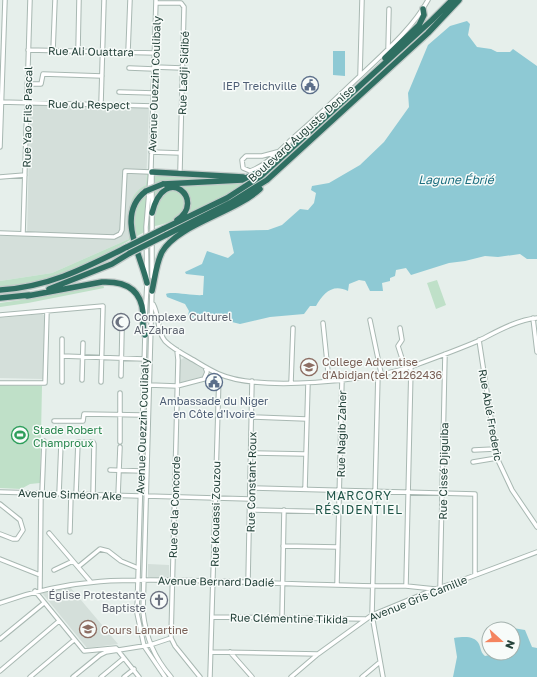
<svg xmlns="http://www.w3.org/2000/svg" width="537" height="677" font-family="'Golos Text',sans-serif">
	<rect width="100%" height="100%" fill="#e6efeb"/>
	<path fill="#d4dfda" d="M 30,105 L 149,108 L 146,185 L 128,211 L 129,239 L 52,273 L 0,281 L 0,236 L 27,236 Z
		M 42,314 L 45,316 L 43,379 L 0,378 L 0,318 Z
		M 186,357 L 205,369 L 204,376 L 179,383 L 180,360 Z
		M 148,564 L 169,565 L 169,578 L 148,577 Z
		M 70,587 L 118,644 L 87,648 L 42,593 Z"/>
	<path fill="#bfe0c8" d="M 147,169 L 240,173 L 248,182 C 228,197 179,222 155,226 L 77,270 L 47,281 L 0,288 L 0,281 L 52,273 L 129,239 C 128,220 125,195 146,185 Z
		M 437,280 L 446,305 L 436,309 L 427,283 Z
		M 103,284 L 104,288 L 28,303 L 0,307 L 0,303 L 28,299 Z
		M 0,385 L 42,386 L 40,483 L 30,484 L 21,489 L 0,488 Z"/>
	<path fill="#8ec9d4" d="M 467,21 L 470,24 L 468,35 L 477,47 L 491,49 L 497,52 L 510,52 L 513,49 L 537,66 L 537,259 L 527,259 L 520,254 L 498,257 L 485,256 L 465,261 L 449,263 L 411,275 L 406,268 L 396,270 L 395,276 L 390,278 L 390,281 L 382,283 L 383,291 L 370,291 L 365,281 L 359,280 L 349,284 L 348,291 C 333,283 323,293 316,306 L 310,306 L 304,314 L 270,317 L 240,324 L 200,314 L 193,318 L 188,315 L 189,311 L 185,304 L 167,297 L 166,294 C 171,291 193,296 203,295 L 204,276 L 186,274 L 185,272 L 202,264 L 207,251 L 228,258 L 234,253 L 229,231 L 268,230 L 282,225 L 300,209 L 308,210 L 314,203 L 316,193 L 311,190 L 312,186 L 329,183 L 360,165 L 384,142 L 409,107 L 408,93 L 428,45 L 450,26 Z
		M 333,51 L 345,51 L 345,76 L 333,75 Z
		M 513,628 L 525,630 L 532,647 L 537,648 L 537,677 L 453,677 L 457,657 L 454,638 C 463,637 474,635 479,644 C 481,649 481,653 485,656 L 499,653 L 513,653 Z"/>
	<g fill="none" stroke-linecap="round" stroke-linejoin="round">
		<g stroke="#a8b8b2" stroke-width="5.5">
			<path id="minor" d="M 156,3 L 181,3 L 184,7 L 180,170
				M 28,50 L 155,53
				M 388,50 L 389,9
				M 53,51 L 55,0
				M 78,51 L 79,0
				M 128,52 L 130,0
				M 154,67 L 182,68
				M 129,68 L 154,69
				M 360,75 L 362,0
				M 27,84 L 41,84 L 43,74 L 102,76
				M 119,92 L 154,93
				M 0,102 L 153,106
				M 101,104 L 104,0
				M 0,147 L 5,0
				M 151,152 L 180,153
				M 277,152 L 262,156 L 246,156 L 242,160 L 243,168 L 250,171 C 266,166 281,149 293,138 C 317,118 338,96 361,75 C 384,53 413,28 428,0
				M 152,172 L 152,277
				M 0,177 L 25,175
				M 0,233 L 114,237 L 120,234 L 122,230 L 125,171 L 150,172
				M 23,234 L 30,0
				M 152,290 L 143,612 C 146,638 154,657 171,677
				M 153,304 C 160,316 156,330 165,341 C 172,348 181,353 190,358 C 199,363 209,370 219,374 C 259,392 371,381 413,366 C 435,358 457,350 478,341 C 496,332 516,320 537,318
				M 0,315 L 103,306 L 101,382
				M 533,318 L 537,352
				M 370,320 L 381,373
				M 145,321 L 147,283 L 146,227 L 151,168 L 156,0
				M 323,323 L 329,381
				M 400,328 L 402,340 L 398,346 L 405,368
				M 145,333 L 137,613 L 144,646 L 165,677
				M 479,340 L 497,458 L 512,490 L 537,527
				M 177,350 L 178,360 L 171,638 L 175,646 L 200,677
				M 62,356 L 144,359
				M 378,374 L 372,615 L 383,677
				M 121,376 L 122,330
				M 204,379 L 207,372 L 205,367
				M 82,380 L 83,343
				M 62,382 L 62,339
				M 0,383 L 45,383 L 47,311
				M 291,383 L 293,328
				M 149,385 L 177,386 L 219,375
				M 252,417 L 306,419
				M 54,421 L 83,421 L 84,414 L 142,415
				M 120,442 L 120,393
				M 474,450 L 495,449
				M 251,453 L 305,454
				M 473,462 L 497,458
				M 110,470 L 141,471
				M 251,488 L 475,494 L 475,575
				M 305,489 L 308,383
				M 0,492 L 140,496
				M 42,493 L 44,441
				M 59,494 L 61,443 L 93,442 L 94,444 L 93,495
				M 76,494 L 78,442
				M 118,496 L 120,447
				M 146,496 L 250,499
				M 0,504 L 20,520 L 23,530 L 17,539 L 13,539 L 0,534
				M 250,510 L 339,512
				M 70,532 L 71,494
				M 49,533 L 90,581
				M 283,546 L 338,547
				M 0,559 L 40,575
				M 78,567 L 100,549 L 108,551 L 121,561 L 138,568
				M 54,570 L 73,561
				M 248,582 L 252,381
				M 337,584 L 342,379
				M 406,586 L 411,367
				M 440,588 L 445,354
				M 40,590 L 41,493
				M 35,591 L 84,651 L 116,648 L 139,677
				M 0,603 C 74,576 135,579 212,581 C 277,583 341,586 406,586 L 435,589
				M 213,617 L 365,619
				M 282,617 L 284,510
				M 0,639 L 44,603
				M 212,652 L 318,654
				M 230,652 L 252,677
				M 0,671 L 59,621
				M 30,677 L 74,640
				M 73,677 L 100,655 L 106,652 L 150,645 L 171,638
				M 101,677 L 124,658
				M 124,677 L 134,669
				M 210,677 L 219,375
				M 291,677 L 318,654 L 372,615 L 435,589 L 457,582 L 537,552
				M 362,677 L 380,662"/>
		</g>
		<g stroke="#c2cac8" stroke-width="8">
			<path id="highway" d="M 385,58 L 419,25 L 424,15 L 423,9
				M 152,172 L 243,177
				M 163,184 L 242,180 L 268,167
				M 146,191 C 115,214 141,255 147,283
				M 152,213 C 165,161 207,201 177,220
				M 163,229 L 227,198 L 261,176 L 432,20 L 452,0
				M 166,235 L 230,203 L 267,180 L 428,33 L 459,0
				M 49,289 L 112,264 L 130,253
				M 0,290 C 49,287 85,268 127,247
				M 152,291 C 155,278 156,264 162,252 C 177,225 234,213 260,189
				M 27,296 L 102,282 C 124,281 141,288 143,313 C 143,320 142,327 145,335
				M 0,298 L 29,295"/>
		</g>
		<use href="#minor" stroke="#fff" stroke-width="3.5"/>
		<use href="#highway" stroke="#2f6f62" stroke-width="5.5"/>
		<g stroke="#c2cac8" stroke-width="8" stroke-linecap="butt">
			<path id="highway-bridge" d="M 146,191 L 163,184
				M 127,247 L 163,229
				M 130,253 L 166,235"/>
		</g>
		<use href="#highway-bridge" stroke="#2f6f62" stroke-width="5.5"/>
	</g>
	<defs>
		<g id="civic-ring" transform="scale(0.9)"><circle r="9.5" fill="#f7fbf9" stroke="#5c6f8a" stroke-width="1.5"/><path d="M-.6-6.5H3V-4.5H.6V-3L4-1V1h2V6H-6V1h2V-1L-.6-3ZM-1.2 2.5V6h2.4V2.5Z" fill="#5c6f8a"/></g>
		<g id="mosque-ring" transform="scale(0.9)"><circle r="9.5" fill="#f7fbf9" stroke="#6b7280" stroke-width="1.5"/><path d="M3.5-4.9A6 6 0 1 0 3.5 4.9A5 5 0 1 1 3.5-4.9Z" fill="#6b7280"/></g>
		<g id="university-ring" transform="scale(0.9)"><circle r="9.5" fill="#f7fbf9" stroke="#8d6e63" stroke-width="1.5"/><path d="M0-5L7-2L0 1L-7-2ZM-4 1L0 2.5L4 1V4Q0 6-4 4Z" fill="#8d6e63"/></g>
		<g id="stadium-ring" transform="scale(0.9)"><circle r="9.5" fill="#f7fbf9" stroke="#2e9e5b" stroke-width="1.5"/><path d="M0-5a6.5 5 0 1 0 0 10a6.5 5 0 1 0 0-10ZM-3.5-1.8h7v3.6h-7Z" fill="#2e9e5b"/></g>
		<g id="church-ring" transform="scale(0.9)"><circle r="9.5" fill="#f7fbf9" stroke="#6b7280" stroke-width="1.5"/><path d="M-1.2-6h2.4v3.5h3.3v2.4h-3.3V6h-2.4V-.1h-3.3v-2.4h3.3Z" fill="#6b7280"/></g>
		<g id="school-ring" transform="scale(0.9)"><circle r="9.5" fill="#f7fbf9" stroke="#8d6e63" stroke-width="1.5"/><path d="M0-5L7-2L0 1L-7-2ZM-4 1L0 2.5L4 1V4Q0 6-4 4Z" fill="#8d6e63"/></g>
	</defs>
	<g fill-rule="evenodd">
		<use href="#civic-ring" x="310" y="85"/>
		<use href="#mosque-ring" x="121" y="322"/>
		<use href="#university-ring" x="309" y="367"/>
		<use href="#civic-ring" x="214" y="382"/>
		<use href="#stadium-ring" x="20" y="435"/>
		<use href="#church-ring" x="159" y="600"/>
		<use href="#school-ring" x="88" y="629"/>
	</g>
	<g text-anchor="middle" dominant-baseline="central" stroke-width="3" stroke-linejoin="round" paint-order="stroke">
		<g font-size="11" fill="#24423a" stroke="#f7fbf9">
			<text transform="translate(91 51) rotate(1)">Rue Ali Ouattara</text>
			<text transform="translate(183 73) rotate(-88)">Rue Ladji Sidibé</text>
			<text transform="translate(154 84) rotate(-88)">Avenue Ouezzin Coulibaly</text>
			<text transform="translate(89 104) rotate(1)">Rue du Respect</text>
			<text transform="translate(27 117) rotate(-89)">Rue Yao Fils Pascal</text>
			<text transform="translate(301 133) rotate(-42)">Boulevard Auguste Denise</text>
			<text transform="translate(491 415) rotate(80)">Rue Ablé Frederic</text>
			<text transform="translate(142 426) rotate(-88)">Avenue Ouezzin Coulibaly</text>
			<text transform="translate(341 434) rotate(-89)">Rue Nagib Zaher</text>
			<text transform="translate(443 471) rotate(-89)">Rue Cissé Djiguiba</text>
			<text transform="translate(251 482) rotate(-89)">Rue Constant Roux</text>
			<text transform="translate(70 494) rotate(2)">Avenue Siméon Ake</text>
			<text transform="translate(174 507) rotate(-88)">Rue de la Concorde</text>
			<text transform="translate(215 514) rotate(-89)">Rue Kouassi Zouzou</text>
			<text transform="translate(216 581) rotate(1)">Avenue Bernard Dadié</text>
			<text transform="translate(418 598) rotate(-22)">Avenue Gris Camille</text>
			<text transform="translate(289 618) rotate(1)">Rue Clémentine Tikida</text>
		</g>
		<g font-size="11" fill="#4e5e75" stroke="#f7fbf9" text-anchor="end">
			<text x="297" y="85">IEP Treichville</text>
			<text x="214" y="400" text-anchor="middle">Ambassade du Niger<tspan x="214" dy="13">en Côte d'Ivoire</tspan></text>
		</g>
		<g font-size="11" fill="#5b616d" stroke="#f7fbf9" text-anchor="start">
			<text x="134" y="316">Complexe Culturel<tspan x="134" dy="13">Al-Zahraa</tspan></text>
			<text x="146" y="594" text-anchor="end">Église Protestante<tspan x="146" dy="13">Baptiste</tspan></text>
		</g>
		<g font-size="11" fill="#785e54" stroke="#f7fbf9" text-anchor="start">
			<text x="322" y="361">College Adventise<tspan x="322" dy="13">d'Abidjan(tel 21262436</tspan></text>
			<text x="101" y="629">Cours Lamartine</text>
		</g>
		<g font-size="11" fill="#27864d" stroke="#f7fbf9" text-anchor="start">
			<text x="33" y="429">Stade Robert<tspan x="33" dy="13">Champroux</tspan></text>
		</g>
		<g font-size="12" font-style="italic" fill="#1c6f80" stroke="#f7fbf9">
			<text x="456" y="179">Lagune Ébrié</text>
		</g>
		<g font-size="12" letter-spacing="1" fill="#1f5548" stroke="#f7fbf9">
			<text x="359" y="495">MARCORY<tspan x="359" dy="14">RÉSIDENTIEL</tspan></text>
		</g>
	</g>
	<g transform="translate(501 641) rotate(111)"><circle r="19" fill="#f7fbf9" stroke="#a3b1ad"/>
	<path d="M0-3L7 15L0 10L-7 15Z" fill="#f4845f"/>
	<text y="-6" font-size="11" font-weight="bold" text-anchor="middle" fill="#24423a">N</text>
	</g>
</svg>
